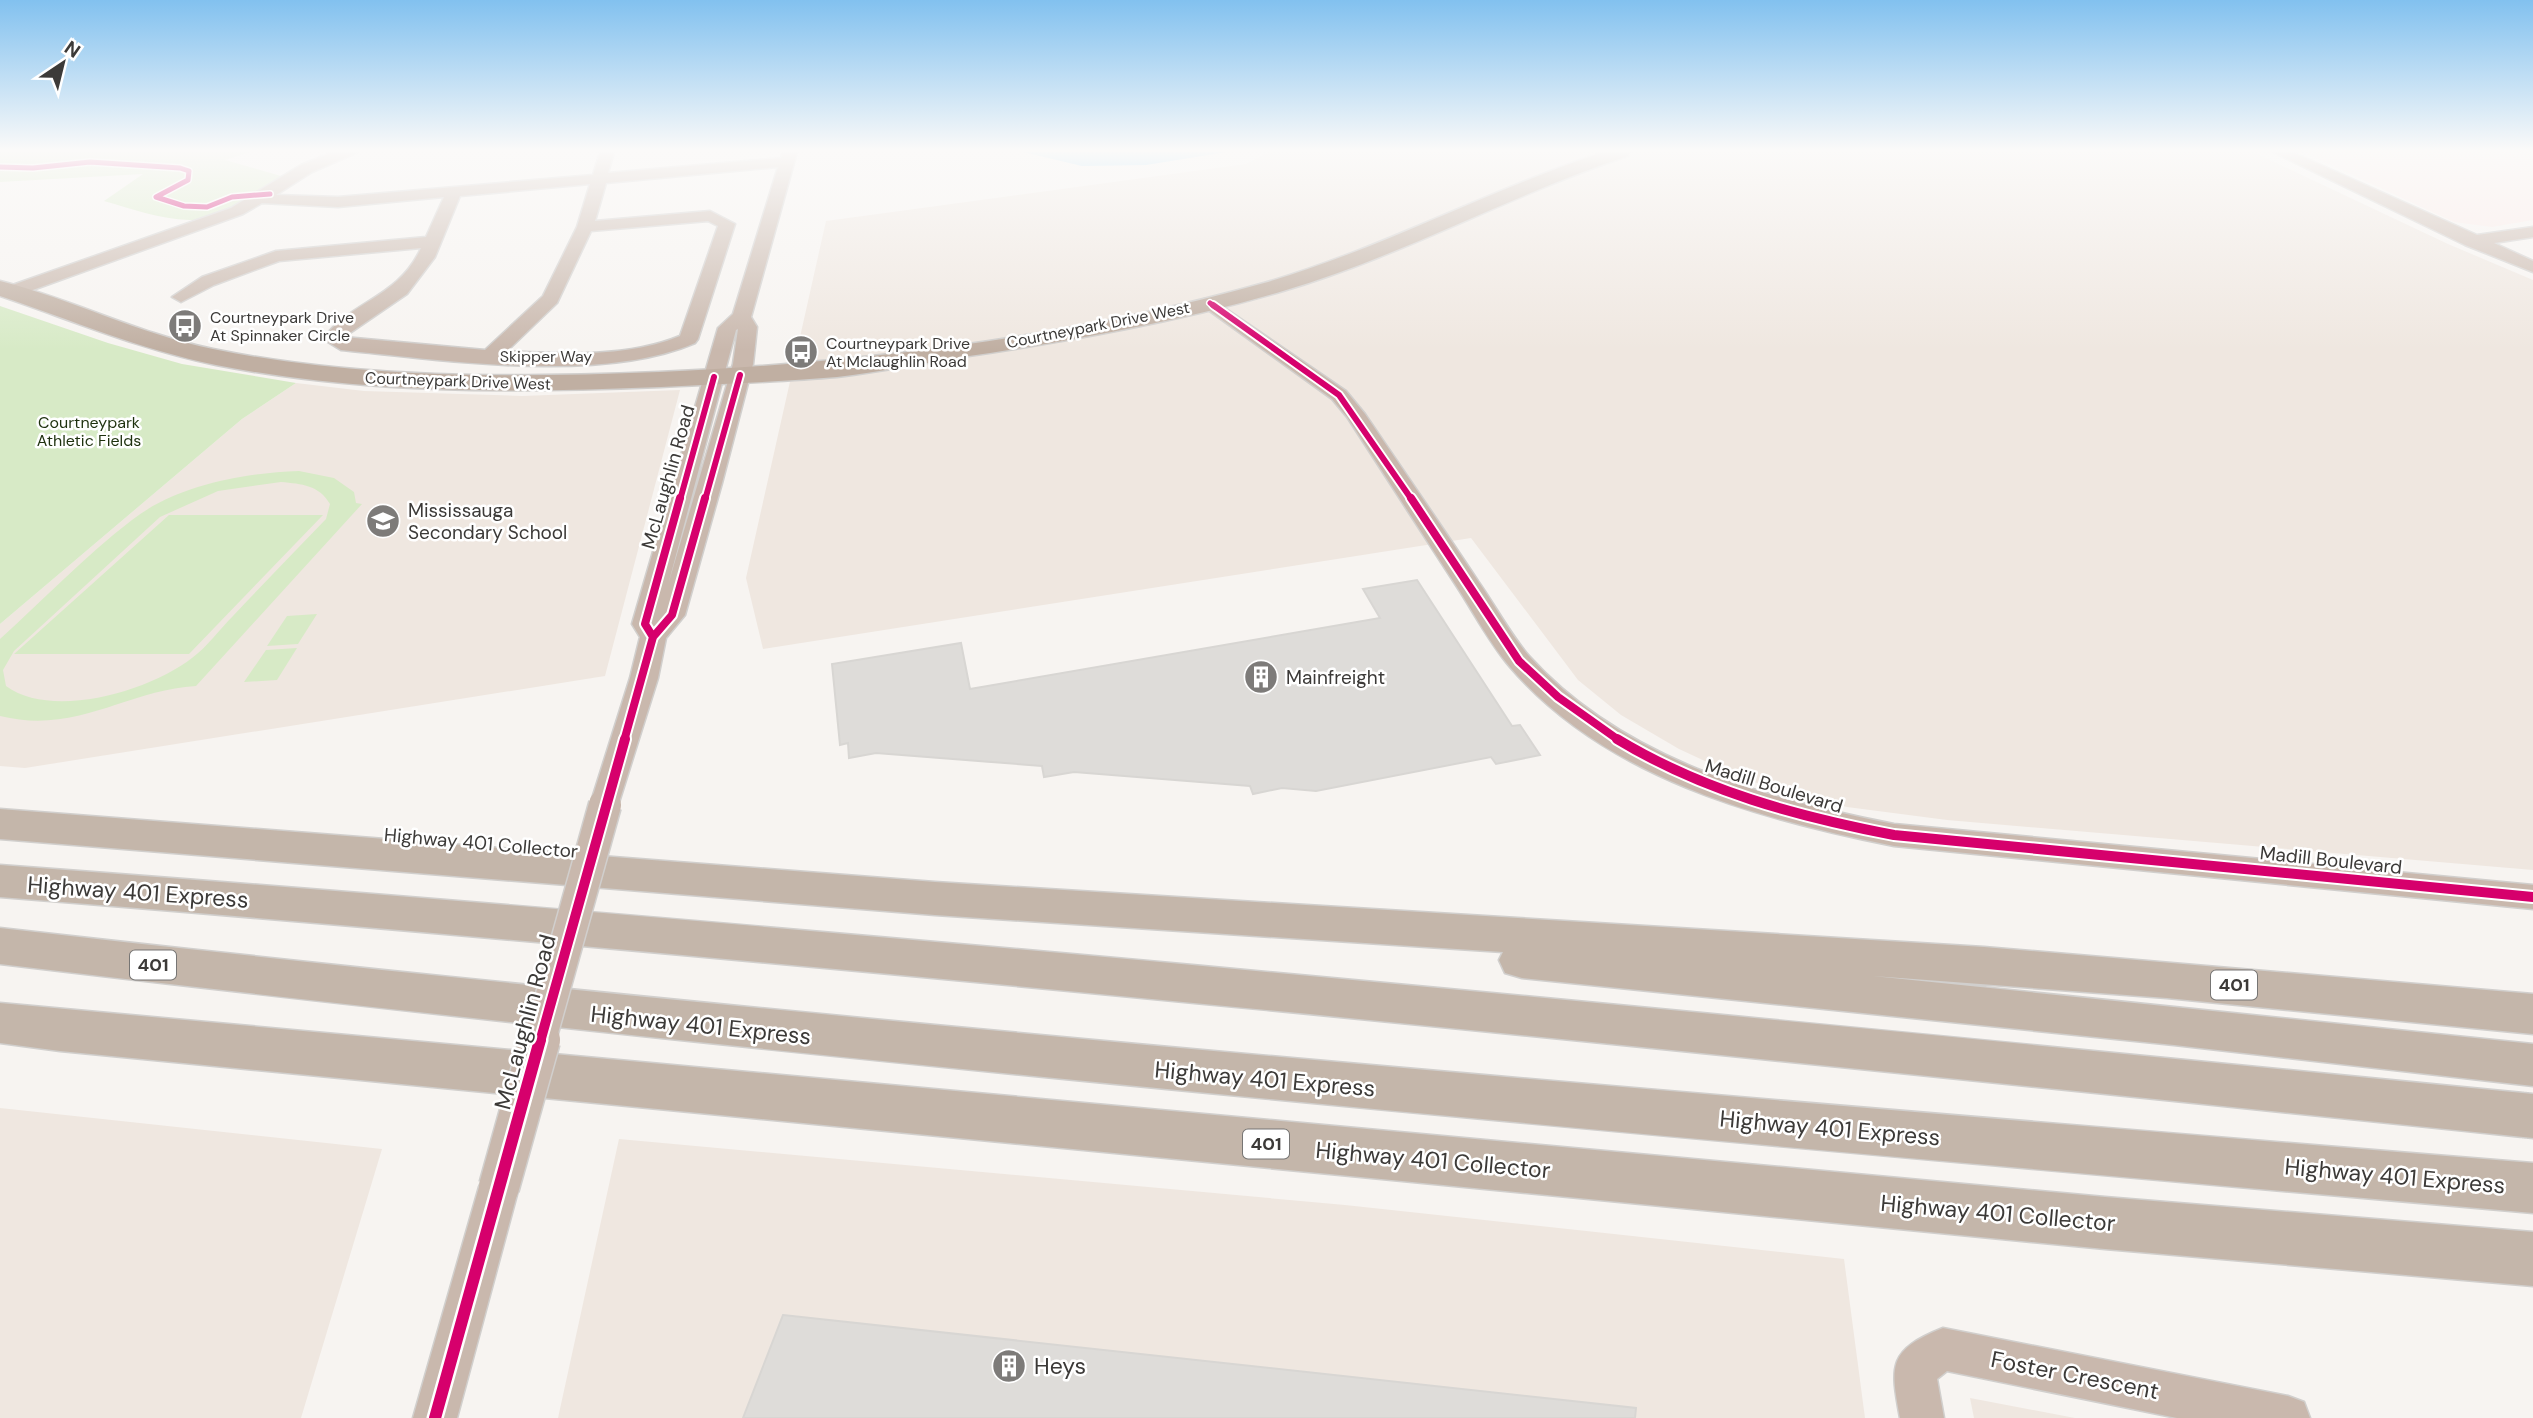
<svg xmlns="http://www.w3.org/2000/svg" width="2533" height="1418" font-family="'DM Sans',sans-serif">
	<rect width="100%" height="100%" fill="#f7f4f1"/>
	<path fill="#fbebe8" d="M 2303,152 L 2533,152 L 2533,220 L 2492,227 L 2454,222 Z"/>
	<path fill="#efe7e0" d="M 1269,152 L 2253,152 L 2448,244 L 2533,280 L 2533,870 L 1947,820 L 1847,807 L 1746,780 L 1679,749 L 1621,715 L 1578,680 L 1471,538 L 763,649 L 746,578 L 826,221 L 1246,164 Z
		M 296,383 L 364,391 L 522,396 L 680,390 L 605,676 L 25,768 L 0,766 L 0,624 L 242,419 Z
		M 0,1108 L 382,1149 L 301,1418 L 0,1418 Z
		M 619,1139 L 1345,1205 L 1844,1259 L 1865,1418 L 558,1418 Z
		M 1970,1398 L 2075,1418 L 1974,1418 Z"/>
	<path fill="#d7eac6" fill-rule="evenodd" d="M 0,152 L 250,152 L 225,160 L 281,176 C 260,191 216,221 189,220 C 160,219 132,209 104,201 L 143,174 L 0,182 Z
		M 0,306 L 108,343 L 182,364 L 296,383 L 242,419 L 0,624 Z
		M 299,471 L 334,478 L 354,492 L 356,503 L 362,504 L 196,686 C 126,690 77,735 0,716 L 0,639 C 43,600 85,556 132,520 C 177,485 243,473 299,471 ZM 281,482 C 302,484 319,485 330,504 L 326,519 C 295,551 264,583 233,616 C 220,629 207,647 192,658 C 150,691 52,720 6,686 L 3,670 L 14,651 L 160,517 L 218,491 Z
		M 169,515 L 323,515 L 189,654 L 14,654 Z
		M 317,614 L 298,644 L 267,646 L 287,616 Z
		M 297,648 L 277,680 L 244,682 L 266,650 Z"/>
	<path fill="#89d4fa" d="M 1023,152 L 1227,152 L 1146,165 L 1082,166 Z"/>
	<path fill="#dedcd9" stroke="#d8d6d3" stroke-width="2" d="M 1417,580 L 1512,726 L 1520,725 L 1540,755 L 1496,764 L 1491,757 L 1316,791 L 1282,788 L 1253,794 L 1250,786 L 1074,772 L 1044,777 L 1042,766 L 876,753 L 849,758 L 848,743 L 840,745 L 832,664 L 961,643 L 970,689 L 1380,618 L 1363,589 Z
		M 783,1315 L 1636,1408 L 1635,1418 L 743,1418 Z"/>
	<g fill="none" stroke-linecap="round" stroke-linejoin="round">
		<g stroke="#d1cfcd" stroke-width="3">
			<path id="minor" d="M 333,152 L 358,152 L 312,172 L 276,195 L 338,197 L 593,175 L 600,152 L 614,152 L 608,173 L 781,158 L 783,152 L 797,152 L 751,317 L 757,327 L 753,364 L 722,483 L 685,615 L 666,638 L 658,678 L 616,812 L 605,816 L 594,812 L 590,805 L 630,678 L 640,637 L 632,624 L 718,328 L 733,314 L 778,167 L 606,183 L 595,221 L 710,211 L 735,224 L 698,339 L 695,343 C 599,384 444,360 341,350 L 323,339 C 350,301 399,298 421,248 L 279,261 L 214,285 L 181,302 L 172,297 L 202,277 L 276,251 L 426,237 L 444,197 L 338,207 L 262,203 L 243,214 L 16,296 L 4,296 L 1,292 L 4,288 L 231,208 L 301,165 ZM 590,184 L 577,227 L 543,296 L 485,350 L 344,337 L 407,294 L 435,257 L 460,196 ZM 708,221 L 718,226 L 680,336 C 627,358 563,354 507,351 L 557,303 L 591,231 ZM 738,329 L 733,364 L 668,585 L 736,330 Z
				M 2273,152 L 2292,152 L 2477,235 L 2533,227 L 2533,237 L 2494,243 L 2533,261 L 2533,272 L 2465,245 Z
				M 1210,298 L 1346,391 L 1365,414 C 1403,470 1441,525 1478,581 C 1495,605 1510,634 1529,656 C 1621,758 1764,799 1894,824 L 2533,885 L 2533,909 L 1894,846 C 1758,819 1604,777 1510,667 C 1490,644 1474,613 1457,587 C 1420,530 1384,474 1347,417 L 1332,399 L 1204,307 L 1201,303 L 1204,299 Z
				M 499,1169 L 513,1174 L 519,1187 L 457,1418 L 413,1418 L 479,1187 L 485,1174 Z
				M 1943,1328 L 2288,1396 L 2304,1402 L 2310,1418 L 2177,1418 L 1947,1371 L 1937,1379 L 1944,1418 L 1900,1418 C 1890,1365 1888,1350 1943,1328 Z"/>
		</g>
		<g stroke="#d1cfcd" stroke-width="3">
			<path id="major" d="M 1604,152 L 1630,152 L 1628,156 C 1510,195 1402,256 1283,291 C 1178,322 1070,341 962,357 C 920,364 879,372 837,377 C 778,382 719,384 661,387 C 512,393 363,394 216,365 C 142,350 71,320 0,296 L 0,281 C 72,299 139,334 213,349 C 359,379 510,378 659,372 C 860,363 1069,338 1264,283 C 1381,249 1488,190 1604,152 Z"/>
		</g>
		<g stroke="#d1cfcd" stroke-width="3">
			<path id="highway" d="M 0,809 L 935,882 L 1984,947 L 2533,994 L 2533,1034 L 2167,998 L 1873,976 L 2533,1044 L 2533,1086 L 2174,1045 L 1522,978 L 1505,973 L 1499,960 L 1503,952 L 935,915 L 0,839 Z
				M 0,865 C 846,928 1689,1011 2533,1094 L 2533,1138 C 1689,1051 846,964 0,897 Z
				M 0,928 C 843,1024 1688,1094 2533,1163 L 2533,1213 C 1688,1139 843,1065 0,964 Z
				M 0,1003 L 2105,1197 L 2533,1232 L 2533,1286 L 2105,1249 L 60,1051 L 0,1043 Z"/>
		</g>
		<use href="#minor" fill="#c9b8ad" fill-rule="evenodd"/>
		<use href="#major" fill="#c0afa2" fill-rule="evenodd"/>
		<use href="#highway" fill="#c4b6aa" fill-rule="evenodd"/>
		<g stroke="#d1cfcd" stroke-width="35" stroke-linecap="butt">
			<path id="minor-bridge-far1" d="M 539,1042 L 605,805"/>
		</g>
		<g stroke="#d1cfcd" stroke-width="43" stroke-linecap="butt">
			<path id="minor-bridge" d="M 499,1187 L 540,1040"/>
		</g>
		<use href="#minor-bridge-far1" stroke="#c9b8ad" stroke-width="32"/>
		<use href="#minor-bridge" stroke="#c9b8ad" stroke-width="40"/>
		<g stroke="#fff" stroke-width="8">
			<path id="cycleway-far4" d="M 0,167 L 33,168 L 90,162 L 180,168 L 189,171 L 188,180 L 156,197 L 184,206 L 207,207 L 232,197 L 270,194
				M 1210,303 L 1215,307"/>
		</g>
		<g stroke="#fff" stroke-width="10">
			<path id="cycleway-far3" d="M 1213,305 L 1339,395 L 1412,500
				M 680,500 L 714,377
				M 705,500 L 740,375"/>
		</g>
		<g stroke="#fff" stroke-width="12">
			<path id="cycleway-far2" d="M 1411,498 L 1519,661 L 1558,697 L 1620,741
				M 653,637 L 645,624 L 680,498
				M 624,741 L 653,637 L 672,615 L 705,498"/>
		</g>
		<g stroke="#fff" stroke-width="14">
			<path id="cycleway-far1" d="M 1617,739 C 1703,791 1796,816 1894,835 L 2533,897
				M 540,1042 L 625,739"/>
		</g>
		<g stroke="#fff" stroke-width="17">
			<path id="cycleway" d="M 435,1418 L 540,1040"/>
		</g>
		<use href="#cycleway-far4" stroke="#d6006c" stroke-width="5"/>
		<use href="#cycleway-far3" stroke="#d6006c" stroke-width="6"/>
		<use href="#cycleway-far2" stroke="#d6006c" stroke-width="8"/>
		<use href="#cycleway-far1" stroke="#d6006c" stroke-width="10"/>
		<use href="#cycleway" stroke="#d6006c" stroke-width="12"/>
	</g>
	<linearGradient id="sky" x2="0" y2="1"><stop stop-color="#82c1ef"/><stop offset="0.43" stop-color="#fbfaf9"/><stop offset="1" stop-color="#fbfaf9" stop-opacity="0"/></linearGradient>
	<rect width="2533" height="350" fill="url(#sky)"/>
	<defs>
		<g id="bus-disc" transform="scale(1.75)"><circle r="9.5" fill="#7d7b79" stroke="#fff"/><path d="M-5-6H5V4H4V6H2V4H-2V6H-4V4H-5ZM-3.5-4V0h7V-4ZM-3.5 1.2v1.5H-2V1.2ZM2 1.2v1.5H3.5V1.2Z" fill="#fff"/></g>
		<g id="school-disc" transform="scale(1.75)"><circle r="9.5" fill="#7d7b79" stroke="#fff"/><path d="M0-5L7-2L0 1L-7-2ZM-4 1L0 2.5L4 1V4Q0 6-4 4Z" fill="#fff"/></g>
		<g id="building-disc" transform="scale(1.75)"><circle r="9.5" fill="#7d7b79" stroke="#fff"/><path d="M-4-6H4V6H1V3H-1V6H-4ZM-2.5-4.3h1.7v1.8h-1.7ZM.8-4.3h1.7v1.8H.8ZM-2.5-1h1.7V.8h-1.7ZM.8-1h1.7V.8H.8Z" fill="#fff"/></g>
	</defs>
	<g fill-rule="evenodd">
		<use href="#bus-disc" x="185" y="326"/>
		<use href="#bus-disc" x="801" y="352"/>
		<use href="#school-disc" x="383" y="521"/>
		<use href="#building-disc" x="1261" y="677"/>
		<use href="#building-disc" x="1009" y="1366"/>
	</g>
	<g text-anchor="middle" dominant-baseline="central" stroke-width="5" stroke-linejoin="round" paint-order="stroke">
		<g font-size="16" fill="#3c3a38" stroke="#fff" text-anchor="start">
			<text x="210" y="317">Courtneypark Drive<tspan x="210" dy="18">At Spinnaker Circle</tspan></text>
			<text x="826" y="343">Courtneypark Drive<tspan x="826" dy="18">At Mclaughlin Road</tspan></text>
		</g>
		<g font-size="16" fill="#3c3a38" stroke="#fff">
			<text transform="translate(1098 325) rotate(-11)">Courtneypark Drive West</text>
			<text x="546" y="356">Skipper Way</text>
			<text transform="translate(458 381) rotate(2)">Courtneypark Drive West</text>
		</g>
		<g font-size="16" fill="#1e310e" stroke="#fff">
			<text x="89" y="422">Courtneypark<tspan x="89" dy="18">Athletic Fields</tspan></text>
		</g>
		<g fill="#fff" stroke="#767574" stroke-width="2">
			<rect x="130" y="950.5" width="46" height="29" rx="5"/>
			<rect x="2211" y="970.5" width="46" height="29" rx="5"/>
			<rect x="1243" y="1129.5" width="46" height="29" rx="5"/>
		</g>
		<g font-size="18" font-weight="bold" fill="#3c3a38">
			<text x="153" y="965">401</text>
			<text x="2234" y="985">401</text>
			<text x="1266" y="1144">401</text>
		</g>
		<g font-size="19" fill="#3c3a38" stroke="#fff">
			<text transform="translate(668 477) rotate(-74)">McLaughlin Road</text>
			<text transform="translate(1774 786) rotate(17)">Madill Boulevard</text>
			<text transform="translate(481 843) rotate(5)">Highway 401 Collector</text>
			<text transform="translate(2331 860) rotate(6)">Madill Boulevard</text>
		</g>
		<g font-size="19" fill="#3c3a38" stroke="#fff" text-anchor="start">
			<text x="408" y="510">Mississauga<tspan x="408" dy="22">Secondary School</tspan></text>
			<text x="1286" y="677">Mainfreight</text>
		</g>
		<g font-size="23" fill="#3c3a38" stroke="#fff">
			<text transform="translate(138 892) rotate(4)">Highway 401 Express</text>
			<text transform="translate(525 1022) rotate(-75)">McLaughlin Road</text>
			<text transform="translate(701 1025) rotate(6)">Highway 401 Express</text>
			<text transform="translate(1265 1079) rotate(5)">Highway 401 Express</text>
			<text transform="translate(1830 1128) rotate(5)">Highway 401 Express</text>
			<text transform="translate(1433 1160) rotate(5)">Highway 401 Collector</text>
			<text transform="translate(2395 1176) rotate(5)">Highway 401 Express</text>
			<text transform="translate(1998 1213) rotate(5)">Highway 401 Collector</text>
			<text transform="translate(2075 1375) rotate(11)">Foster Crescent</text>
		</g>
		<g font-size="23" fill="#3c3a38" stroke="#fff" text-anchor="start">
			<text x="1034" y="1366">Heys</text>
		</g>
	</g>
	<g transform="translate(63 63) rotate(35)" stroke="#ffffff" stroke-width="5" paint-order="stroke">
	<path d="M0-5L12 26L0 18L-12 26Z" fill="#3c3a38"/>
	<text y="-10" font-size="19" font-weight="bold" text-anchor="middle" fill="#3c3a38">N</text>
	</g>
</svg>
